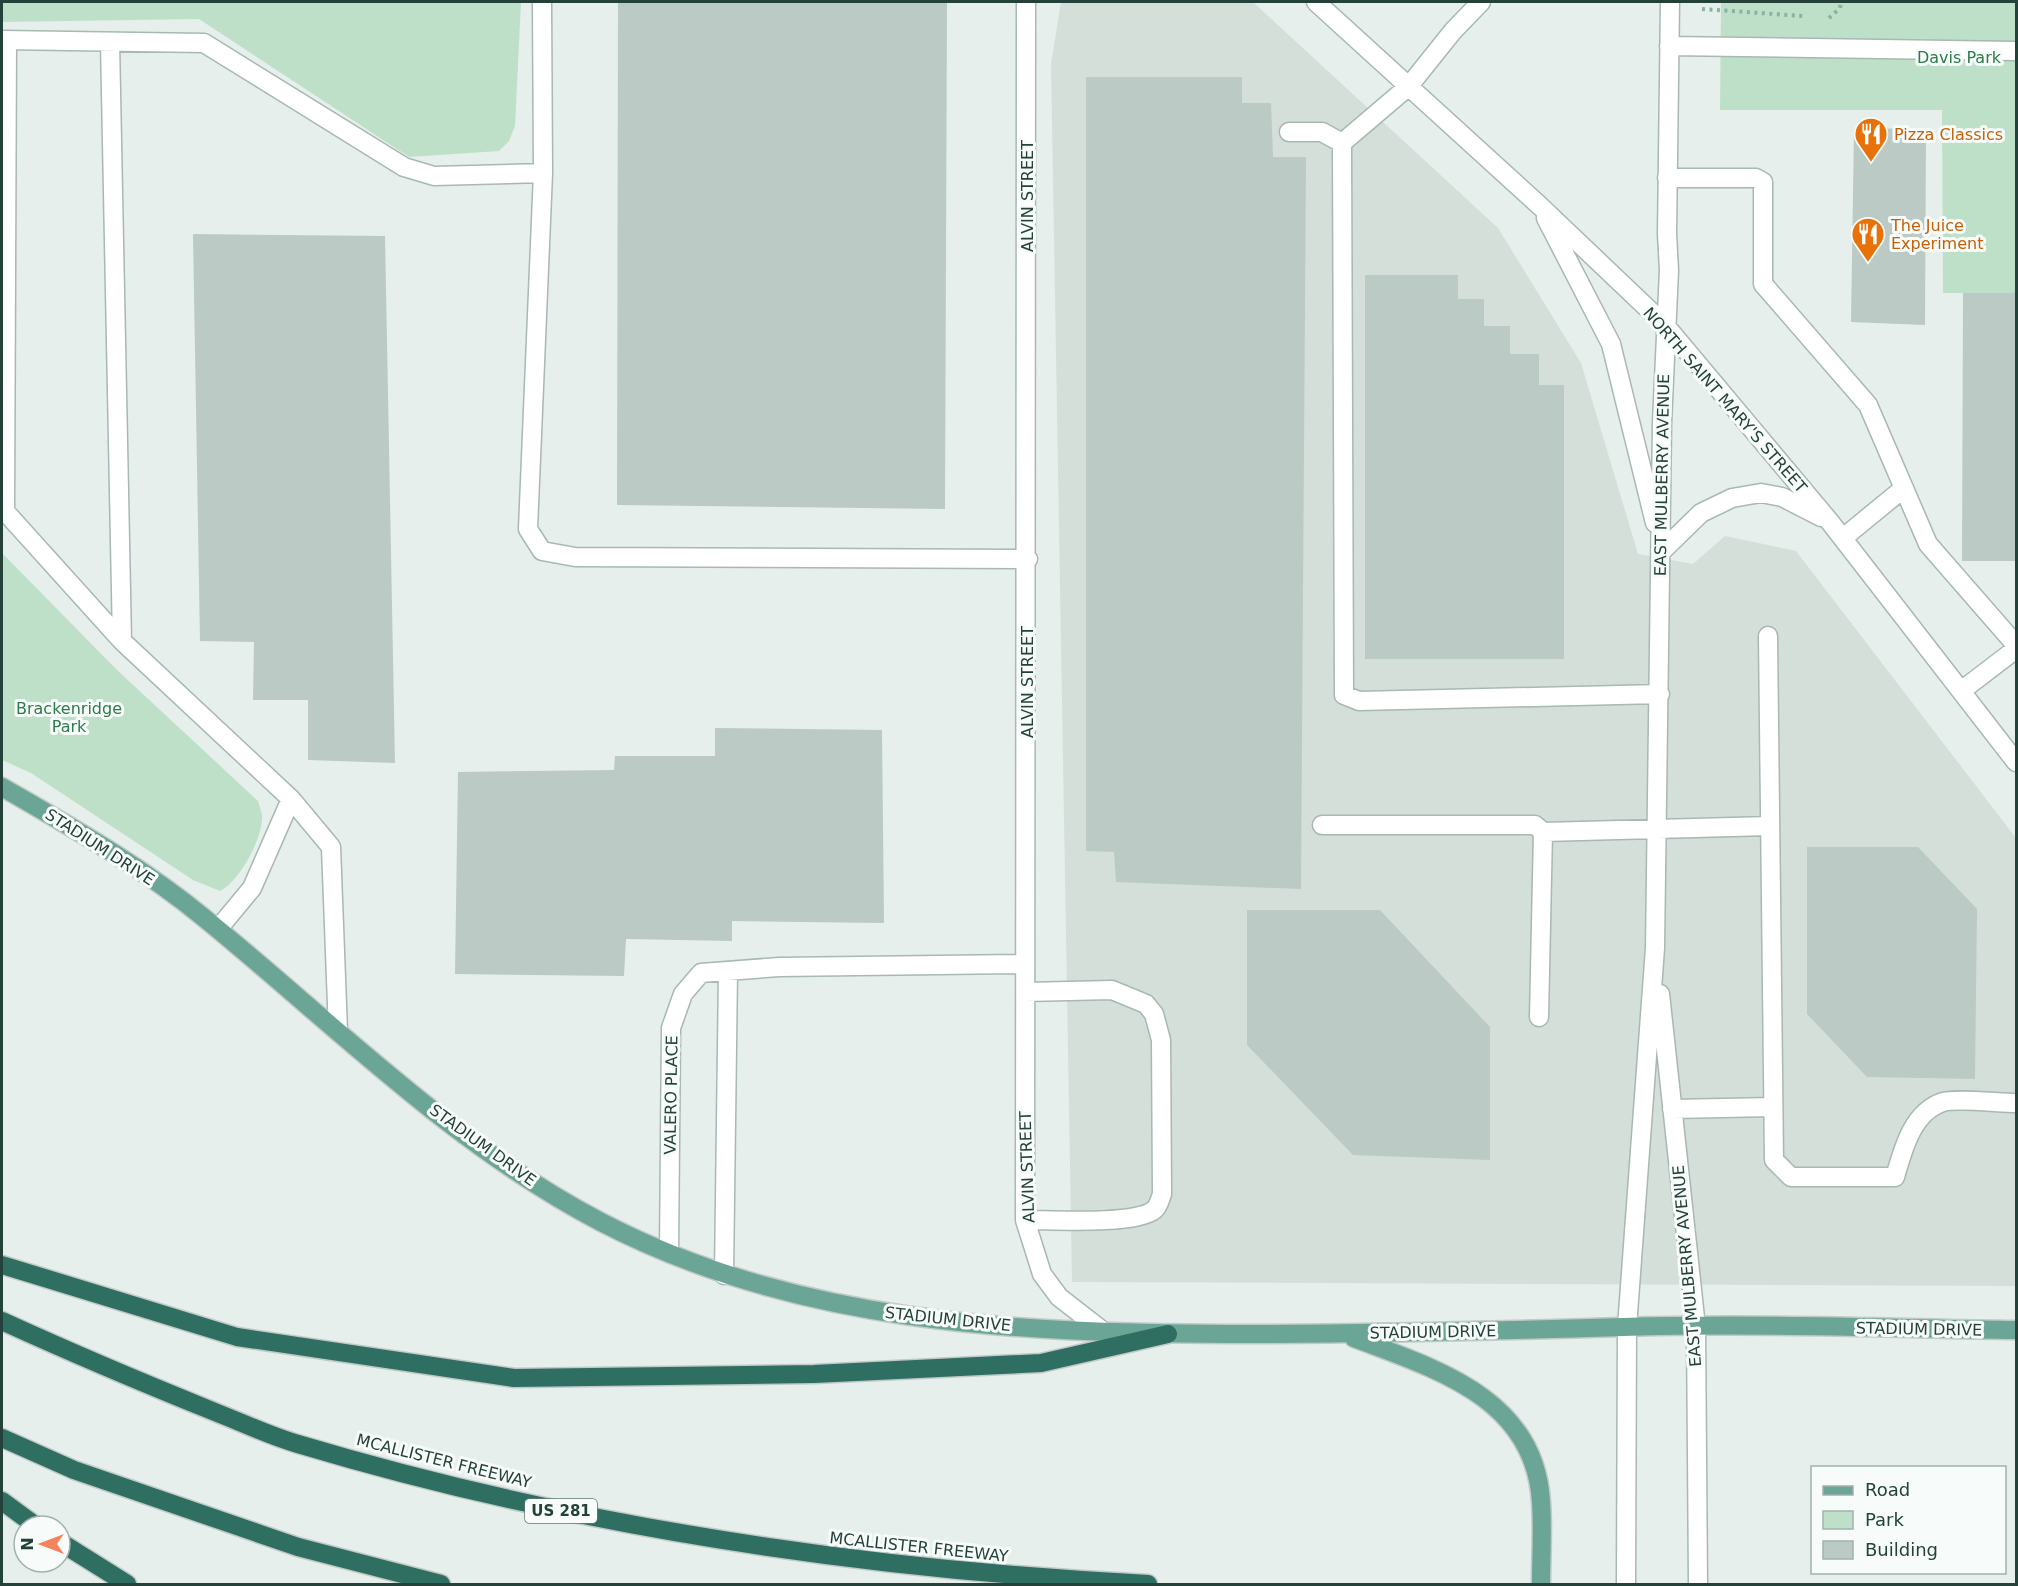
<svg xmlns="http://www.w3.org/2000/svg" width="2018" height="1586" font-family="'DejaVu Sans',sans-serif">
	<rect width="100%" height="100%" fill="#e6efeb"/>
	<path fill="#d4dfda" d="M 1061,2 L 1253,2 L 1498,228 L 1581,363 L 1638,554 L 1693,564 L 1725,536 L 1796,551 L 2016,838 L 2016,1286 L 1072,1282 L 1051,64 Z"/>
	<path fill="#bfe0c8" d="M 2,2 L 521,2 L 515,126 L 509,141 L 499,151 L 409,157 L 199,19 L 2,22 Z
		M 1721,2 L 2016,2 L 2016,293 L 1943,293 L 1942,110 L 1720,110 Z
		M 2,553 L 117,670 L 258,801 C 259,805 261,810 262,815 C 264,837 239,882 220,891 L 193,880 L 31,773 L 2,760 Z"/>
	<path fill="#bbcac4" d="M 618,2 L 947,2 L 945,509 L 617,505 Z
		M 1086,77 L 1242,77 L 1242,103 L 1271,103 L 1273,157 L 1306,157 L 1301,889 L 1116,882 L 1114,852 L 1086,851 Z
		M 1926,128 L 1925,325 L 1851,322 L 1854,129 Z
		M 193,234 L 385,236 L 395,763 L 308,760 L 308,700 L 253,700 L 254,642 L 200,641 Z
		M 1365,275 L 1458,275 L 1458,299 L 1484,299 L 1484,326 L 1510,326 L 1510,354 L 1539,354 L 1539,385 L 1564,385 L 1564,659 L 1365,659 Z
		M 1963,293 L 2016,293 L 2016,561 L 1962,561 Z
		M 715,728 L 882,730 L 884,923 L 732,921 L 732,941 L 626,939 L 624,976 L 455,974 L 458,772 L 614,770 L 615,756 L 715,756 Z
		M 1807,847 L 1918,847 L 1977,909 L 1975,1079 L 1867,1077 L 1807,1014 Z
		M 1247,910 L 1380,910 L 1490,1027 L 1490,1160 L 1353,1155 L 1247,1045 Z"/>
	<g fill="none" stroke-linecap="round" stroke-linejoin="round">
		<g stroke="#a8b8b2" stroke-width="21">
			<path id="minor" d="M 1026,2 L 1025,1220 L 1042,1274 L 1059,1297 L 1104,1332
				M 1316,2 L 1540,206 L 1665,325 L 1830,522 L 2016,762
				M 1481,2 L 1453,31 L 1409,86 L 1342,143 L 1344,695 L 1359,701 L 1660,694
				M 2,40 L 204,43 L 404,167 L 434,176 L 543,173 L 542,2
				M 110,42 L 122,641
				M 1669,46 L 2016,51
				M 1289,132 L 1322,132 L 1342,143
				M 543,173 L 528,529 L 542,551 L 575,557 L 1028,559
				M 1667,178 L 1756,178 L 1763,182 L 1763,284 L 1868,405 L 1928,544 L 2016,645
				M 1546,218 L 1611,344 L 1655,523
				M 2,508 L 122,641 L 291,799 L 331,847 L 338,1031
				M 5,512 L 7,41
				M 1843,538 L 1904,488
				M 1662,551 L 1701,513 L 1732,498 L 1761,493 L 1782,497 L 1821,517
				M 1768,636 L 1774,1160 L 1791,1177 L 1895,1177 C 1903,1150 1912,1112 1943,1102 C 1956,1098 2000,1103 2016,1103
				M 1961,691 L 2016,649
				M 1322,825 L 1535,825 L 1543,832 L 1539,1017
				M 1543,832 L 1770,826
				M 218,929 L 252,888 L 291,799
				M 1025,992 L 1112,990 L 1146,1004 L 1154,1014 L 1161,1040 L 1162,1194 C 1160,1199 1159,1206 1154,1210 C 1135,1225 1053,1220 1025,1220
				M 1660,994 L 1696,1327 L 1698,1584
				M 1672,1109 L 1773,1107
				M 669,1253 L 671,1028 L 683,994 L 701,973 L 779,967 L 1025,964
				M 724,1275 L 728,971
				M 1626,1584 L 1627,1327 L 1655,948 L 1662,423 L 1669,270 L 1667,234 L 1670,2"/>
		</g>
		<g stroke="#c2cac8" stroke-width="21">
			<path id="major" d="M 2,787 C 71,827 141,866 203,917 C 332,1022 453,1145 601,1222 C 795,1323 1015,1333 1230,1334 C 1361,1334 1492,1331 1623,1327 C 1754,1323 1886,1328 2016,1330
				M 1354,1338 C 1436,1369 1535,1398 1541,1502 C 1543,1529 1541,1557 1541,1584"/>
		</g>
		<g stroke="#c2cac8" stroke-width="21">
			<path id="highway" d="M 2,1265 L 237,1337 L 514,1378 L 814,1374 L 1041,1363 L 1168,1334
				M 2,1321 C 72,1353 143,1383 215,1412 C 243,1423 270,1436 298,1444 C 575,1527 860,1569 1148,1584
				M 2,1438 L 74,1470 L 298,1547 L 441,1584
				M 2,1501 L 36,1526
				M 60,1542 L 127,1584"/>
		</g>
		<path stroke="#86b3a5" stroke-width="4" stroke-dasharray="3 4.5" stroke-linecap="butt" d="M 1702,9 L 1803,16
			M 1829,18 L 1840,8 L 1841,2"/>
		<use href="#minor" stroke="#fff" stroke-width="18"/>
		<use href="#major" stroke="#6aa596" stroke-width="18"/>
		<use href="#highway" stroke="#2f6f62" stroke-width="18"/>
	</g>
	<defs>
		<g id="restaurant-pin" transform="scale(1.725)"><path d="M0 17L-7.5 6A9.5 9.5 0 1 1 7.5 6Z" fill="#e8710a" stroke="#f7fbf9"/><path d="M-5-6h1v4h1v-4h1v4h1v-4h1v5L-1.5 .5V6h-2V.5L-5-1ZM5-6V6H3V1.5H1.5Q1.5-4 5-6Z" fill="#fff"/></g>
	</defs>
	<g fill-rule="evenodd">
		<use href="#restaurant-pin" x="1871" y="134"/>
		<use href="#restaurant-pin" x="1868" y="234"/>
	</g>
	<g text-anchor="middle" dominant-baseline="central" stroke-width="6" stroke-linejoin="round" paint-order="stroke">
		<rect fill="#f7fbf9" stroke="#637a73" stroke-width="1.5" x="525" y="1499" width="72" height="24" rx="4.5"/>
		<g font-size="15" font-weight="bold" fill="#24423a">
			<text x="561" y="1511">US 281</text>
		</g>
		<g font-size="16" fill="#2d7a4b" stroke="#f7fbf9">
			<text x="1959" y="57">Davis Park</text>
			<text x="69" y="708">Brackenridge<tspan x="69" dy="18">Park</tspan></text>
		</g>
		<g font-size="16" fill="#c56008" stroke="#f7fbf9" text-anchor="start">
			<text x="1894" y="134">Pizza Classics</text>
			<text x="1891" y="225">The Juice<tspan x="1891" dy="18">Experiment</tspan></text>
		</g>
		<g font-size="16" fill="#24423a" stroke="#f7fbf9">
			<text transform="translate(1027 196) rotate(-90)">ALVIN STREET</text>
			<text transform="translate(1725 400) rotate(49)">NORTH SAINT MARY'S STREET</text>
			<text transform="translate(1662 475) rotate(-89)">EAST MULBERRY AVENUE</text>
			<text transform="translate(1027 682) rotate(-90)">ALVIN STREET</text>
			<text transform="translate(100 847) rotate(33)">STADIUM DRIVE</text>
			<text transform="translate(671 1095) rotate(-89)">VALERO PLACE</text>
			<text transform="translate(483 1145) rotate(36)">STADIUM DRIVE</text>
			<text transform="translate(1027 1167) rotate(-92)">ALVIN STREET</text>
			<text transform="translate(1687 1266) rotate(-95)">EAST MULBERRY AVENUE</text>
			<text transform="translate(948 1319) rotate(6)">STADIUM DRIVE</text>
			<text transform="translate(1919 1329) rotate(1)">STADIUM DRIVE</text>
			<text transform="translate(1433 1332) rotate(-1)">STADIUM DRIVE</text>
			<text transform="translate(444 1461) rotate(14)">MCALLISTER FREEWAY</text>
			<text transform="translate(919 1547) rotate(6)">MCALLISTER FREEWAY</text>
		</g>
	</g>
	<rect width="2018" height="1586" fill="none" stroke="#24423a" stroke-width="6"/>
	<rect x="1811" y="1466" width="195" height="108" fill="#f7fbf9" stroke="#a3b1ad" stroke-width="1.5"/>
	<rect x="1823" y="1486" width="30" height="9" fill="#6aa596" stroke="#a3b1ad" stroke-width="1.5"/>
	<text x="1865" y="1496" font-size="18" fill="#24423a">Road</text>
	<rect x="1823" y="1511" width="30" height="18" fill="#bfe0c8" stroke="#a3b1ad" stroke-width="1.5"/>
	<text x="1865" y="1526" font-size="18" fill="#24423a">Park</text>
	<rect x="1823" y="1541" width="30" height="18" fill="#bbcac4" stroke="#a3b1ad" stroke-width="1.5"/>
	<text x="1865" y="1556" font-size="18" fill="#24423a">Building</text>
	<g transform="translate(42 1544) rotate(270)"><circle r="28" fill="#f7fbf9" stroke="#a3b1ad" stroke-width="1.5"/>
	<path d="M0-4.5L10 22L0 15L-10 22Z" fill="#f4845f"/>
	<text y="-9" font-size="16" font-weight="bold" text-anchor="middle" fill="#24423a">N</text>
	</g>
</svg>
